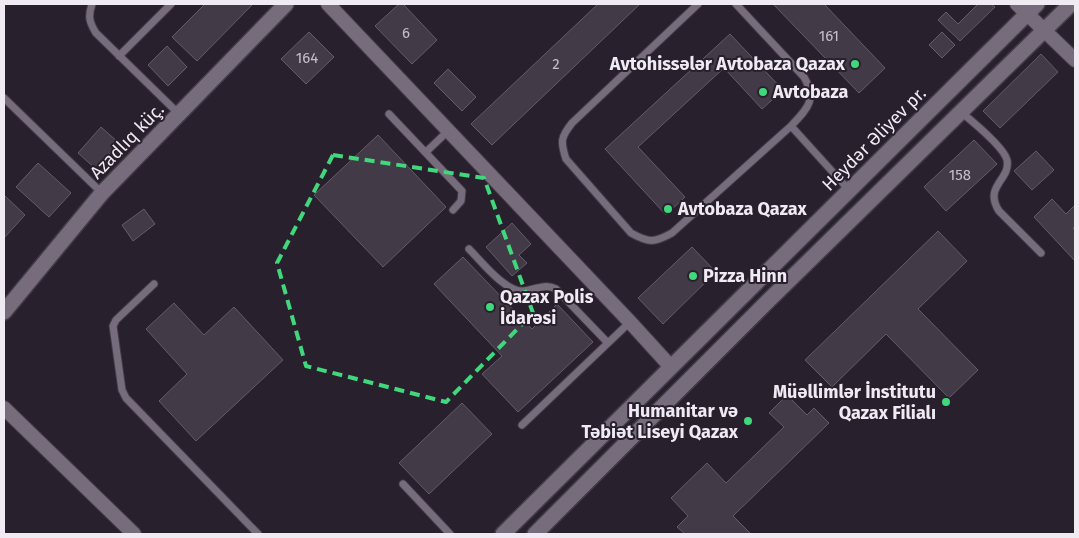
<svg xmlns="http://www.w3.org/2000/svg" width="1079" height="538" font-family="'Fira Sans',sans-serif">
	<rect width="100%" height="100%" fill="#28202d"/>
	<path fill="#423a47" stroke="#655b6a" d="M 205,4 L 253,4 L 197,61 L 172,37 Z
		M 399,4 L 403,4 L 437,40 L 412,64 L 375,26 Z
		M 598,4 L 640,4 L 492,145 L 471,124 Z
		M 773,4 L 824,4 L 885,68 L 859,93 Z
		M 978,4 L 991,4 L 995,7 L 960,41 L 938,20 L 946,12 L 958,24 Z
		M 309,32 L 334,57 L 306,84 L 281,59 Z
		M 942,32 L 955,45 L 942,58 L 929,45 Z
		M 730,34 L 783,90 L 762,109 L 724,68 L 638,147 L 685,197 L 666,215 L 605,149 Z
		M 167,46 L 187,67 L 168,86 L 148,65 Z
		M 1041,54 L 1058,72 L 1000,128 L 983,111 Z
		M 448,69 L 476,97 L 462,111 L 434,83 Z
		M 101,127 L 119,143 L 96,169 L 78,153 Z
		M 378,135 L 446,207 L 383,267 L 314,195 Z
		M 974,140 L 997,164 L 946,211 L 924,187 Z
		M 1036,151 L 1054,170 L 1032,190 L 1014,171 Z
		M 38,163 L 71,193 L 49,217 L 16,187 Z
		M 4,195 L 25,215 L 4,238 Z
		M 1052,199 L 1066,214 L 1075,205 L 1075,226 L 1073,228 L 1075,231 L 1075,261 L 1034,217 Z
		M 144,209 L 155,224 L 133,241 L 122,225 Z
		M 512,223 L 531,244 L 519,255 L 527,263 L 512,276 L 486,247 Z
		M 938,231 L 967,261 L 918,309 L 978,370 L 949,398 L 886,334 L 832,387 L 805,360 Z
		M 692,247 L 716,272 L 663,324 L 638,298 Z
		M 463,257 L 532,329 L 557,304 L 593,342 L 518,412 L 482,374 L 502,356 L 434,284 Z
		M 174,303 L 204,335 L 234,307 L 283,360 L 196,441 L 159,401 L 187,374 L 146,329 Z
		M 787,395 L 807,415 L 814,408 L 829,423 L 733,516 L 751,534 L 685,534 L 677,527 L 688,516 L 671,498 L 707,463 L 726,483 L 784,427 L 769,413 Z
		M 462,403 L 492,434 L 429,494 L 399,463 Z"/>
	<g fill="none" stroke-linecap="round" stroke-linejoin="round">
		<g stroke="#423c46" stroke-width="9">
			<path id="service" d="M 92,4 C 88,16 89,22 96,33 L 179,114
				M 698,4 L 572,123 C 561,137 560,141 566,159 L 631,233 C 649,243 654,243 672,233 L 791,126 C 808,108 817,100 804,77 L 736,4
				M 119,56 L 171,4
				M 4,98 L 102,193
				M 961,112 C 972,121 1004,147 1007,160 C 1011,180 983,186 999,211 L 1041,253
				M 389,114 L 462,191 L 461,201 L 453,210
				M 791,126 L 849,190
				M 426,152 L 448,131
				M 469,249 C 481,261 505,292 523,291 C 535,290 544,283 556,289 L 608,343
				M 154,284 L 116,320 L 113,326 L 122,390 L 126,398 L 258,534
				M 522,425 L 630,322
				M 403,484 L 450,534"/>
		</g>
		<g stroke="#423c46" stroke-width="16">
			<path id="minor" d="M 328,4 L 630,322 L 671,367
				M 1017,4 L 1075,60
				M 4,408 L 134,534"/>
		</g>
		<g stroke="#423c46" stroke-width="18">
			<path id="tertiary" d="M 4,312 L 102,193 L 286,4"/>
		</g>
		<g stroke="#423c46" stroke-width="18">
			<path id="secondary" d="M 503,534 L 1037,4
				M 535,534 L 768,301 L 1071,4"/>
		</g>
		<use href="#service" stroke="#766c7c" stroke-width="7"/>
		<use href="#minor" stroke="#766c7c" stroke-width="14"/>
		<use href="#tertiary" stroke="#766c7c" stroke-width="15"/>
		<use href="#secondary" stroke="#766c7c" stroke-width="15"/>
	</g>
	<path fill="none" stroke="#41d77c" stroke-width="4" stroke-dasharray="10 6" stroke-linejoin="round" d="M 333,155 L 484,178 L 533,313 L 446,402 L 306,366 L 277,263 Z"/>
	<g fill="#41d77c" stroke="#28202d" stroke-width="2">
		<circle cx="855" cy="64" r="5"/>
		<circle cx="763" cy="92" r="5"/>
		<circle cx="668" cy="209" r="5"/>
		<circle cx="693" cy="276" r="5"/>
		<circle cx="490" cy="307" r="5"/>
		<circle cx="946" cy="402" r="5"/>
		<circle cx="748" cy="421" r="5"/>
	</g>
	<g text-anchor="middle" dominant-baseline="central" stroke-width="4" stroke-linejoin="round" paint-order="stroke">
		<g font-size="15" fill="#c4bfc8">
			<text x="406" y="33">6</text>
			<text x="829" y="36">161</text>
			<text x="307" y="58">164</text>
			<text x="556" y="64">2</text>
			<text x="960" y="175">158</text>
		</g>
		<g font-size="18" font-weight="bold" fill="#f0ebf3" stroke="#28202d" text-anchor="start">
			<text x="845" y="64" text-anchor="end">Avtohissələr Avtobaza Qazax</text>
			<text x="773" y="92">Avtobaza</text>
			<text x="678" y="209">Avtobaza Qazax</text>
			<text x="703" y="276">Pizza Hinn</text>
			<text x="500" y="297">Qazax Polis<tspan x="500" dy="21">İdarəsi</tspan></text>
			<text x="936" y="392" text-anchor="end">Müəllimlər İnstitutu<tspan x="936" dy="21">Qazax Filialı</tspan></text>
			<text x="738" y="411" text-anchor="end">Humanitar və<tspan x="738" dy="21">Təbiət Liseyi Qazax</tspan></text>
		</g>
		<g font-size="18" fill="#f0ebf3" stroke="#28202d">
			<text transform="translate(874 139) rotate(-45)">Heydər Əliyev pr.</text>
			<text transform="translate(127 141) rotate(-46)">Azadlıq küç.</text>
		</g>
	</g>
	<rect width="1079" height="538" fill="none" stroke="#f0ebf3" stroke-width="10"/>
</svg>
